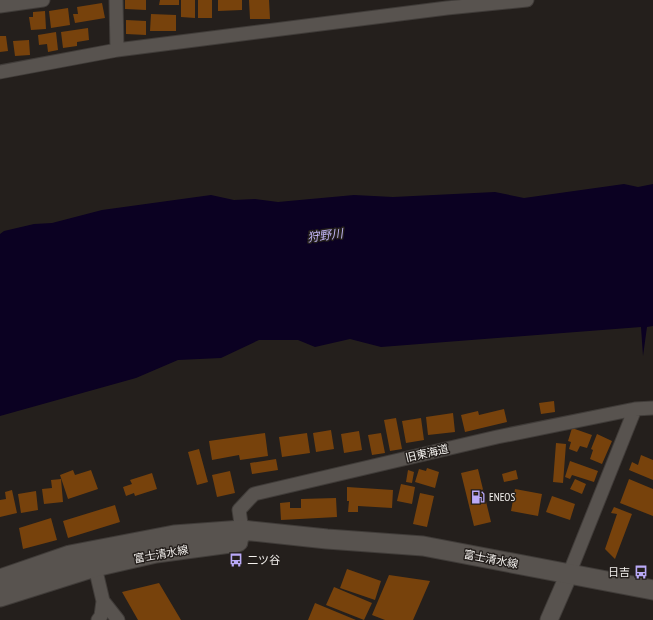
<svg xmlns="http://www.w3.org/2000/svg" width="653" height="620" font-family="'PT Sans Narrow','Noto Sans JP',sans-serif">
	<rect width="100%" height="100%" fill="#241f1c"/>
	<path fill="#0b0122" d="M 624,184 L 638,187 L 653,184 L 653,326 L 647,327 L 643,356 L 641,327 L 381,347 L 350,339 L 315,347 L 298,340 L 259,340 L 221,358 L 178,360 L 136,378 L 0,416 L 0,234 L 4,231 L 34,224 L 52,223 L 102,210 L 211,195 L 234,200 L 255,199 L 278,202 L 354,195 L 393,197 L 495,192 L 524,198 Z"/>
	<path fill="#77420c" d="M 125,0 L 146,0 L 146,10 L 125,9 Z
		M 160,0 L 179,0 L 179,5 L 159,5 Z
		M 181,0 L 195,0 L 195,18 L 181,17 Z
		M 198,0 L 212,0 L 212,18 L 198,18 Z
		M 218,0 L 242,0 L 242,10 L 218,11 Z
		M 249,0 L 269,0 L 270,19 L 250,19 Z
		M 102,3 L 105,18 L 75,23 L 73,14 L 78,14 L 77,7 Z
		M 68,8 L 70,25 L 51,28 L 49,11 Z
		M 45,11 L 46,29 L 31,30 L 29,17 L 33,17 L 33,12 Z
		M 151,14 L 176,15 L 176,31 L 150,31 Z
		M 126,20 L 146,21 L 146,35 L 126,34 Z
		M 88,28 L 89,40 L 77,42 L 77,46 L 63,48 L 61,32 Z
		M 56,32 L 58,50 L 48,52 L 47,44 L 39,45 L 38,35 Z
		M 0,36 L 6,36 L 8,51 L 0,52 Z
		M 29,40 L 30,55 L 15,56 L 13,41 Z
		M 554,401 L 555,412 L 541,414 L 539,403 Z
		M 504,409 L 507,422 L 465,432 L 461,415 L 478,411 L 479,415 Z
		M 453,413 L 455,432 L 428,435 L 426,417 Z
		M 396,418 L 402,449 L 390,451 L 384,420 Z
		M 421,418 L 424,440 L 406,443 L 402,421 Z
		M 572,428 L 592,435 L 587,448 L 580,446 L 577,452 L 569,449 L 571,442 L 568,441 Z
		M 331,430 L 334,449 L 316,452 L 313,433 Z
		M 359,431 L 362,450 L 344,453 L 341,434 Z
		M 265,433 L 268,456 L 240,460 L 239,455 L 212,460 L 209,441 Z
		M 307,433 L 310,453 L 282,457 L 279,437 Z
		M 381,433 L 385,453 L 372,455 L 368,435 Z
		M 597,434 L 612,441 L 602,464 L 590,459 L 593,450 L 591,449 Z
		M 556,443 L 566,444 L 563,483 L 553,482 Z
		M 199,449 L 208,482 L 197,485 L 188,452 Z
		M 641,455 L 653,460 L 653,480 L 629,470 L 632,462 L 638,465 Z
		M 276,459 L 278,470 L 252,474 L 250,463 Z
		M 570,461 L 598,471 L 594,482 L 572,475 L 570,479 L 565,477 Z
		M 427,468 L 439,472 L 435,488 L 415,482 L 419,469 L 426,471 Z
		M 478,469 L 491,522 L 474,526 L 461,473 Z
		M 73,470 L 75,475 L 91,470 L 98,489 L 68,499 L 60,475 Z
		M 408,470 L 414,472 L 412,483 L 406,482 Z
		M 516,470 L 518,479 L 504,482 L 502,474 Z
		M 230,471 L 235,493 L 217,497 L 212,475 Z
		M 152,473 L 157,489 L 135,496 L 134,493 L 126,496 L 123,487 L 132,484 L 130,480 Z
		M 61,479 L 63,502 L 44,504 L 42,489 L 52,488 L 51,480 Z
		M 575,479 L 586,484 L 582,494 L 570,489 Z
		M 629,479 L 653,489 L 653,516 L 620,503 Z
		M 401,484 L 415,487 L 412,504 L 397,501 Z
		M 347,487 L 393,490 L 392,508 L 358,506 L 358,512 L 348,512 L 349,501 L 347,501 Z
		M 515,489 L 542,494 L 538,516 L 511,511 Z
		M 12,490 L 17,513 L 0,517 L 0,500 L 6,499 L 5,492 Z
		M 36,491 L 38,510 L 21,513 L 18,494 Z
		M 420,493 L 434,496 L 427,527 L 413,524 Z
		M 552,496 L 575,504 L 570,520 L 546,512 Z
		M 336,498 L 337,517 L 281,520 L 280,503 L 290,502 L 290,508 L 301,508 L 301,499 Z
		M 115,505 L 120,522 L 68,538 L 63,521 Z
		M 614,507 L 632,514 L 615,559 L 605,549 L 617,514 L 611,513 Z
		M 51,518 L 57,540 L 23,549 L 19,528 Z
		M 347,569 L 381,581 L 375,600 L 340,588 Z
		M 389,575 L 430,581 L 413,620 L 385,620 L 372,615 Z
		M 159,583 L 181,620 L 138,620 L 122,592 Z
		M 334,587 L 372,603 L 364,620 L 326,605 Z
		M 315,603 L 356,620 L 308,620 Z"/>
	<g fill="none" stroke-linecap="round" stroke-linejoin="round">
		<g stroke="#403c39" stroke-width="15">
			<path id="minor" d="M 116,0 L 117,50
				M 0,6 L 43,0
				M 0,72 L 117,50 L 447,8 L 527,0
				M 243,537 L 239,510 L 254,494 L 497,437 L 635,409 L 653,408
				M 95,567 L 103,601 L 118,620
				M 569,574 L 635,409
				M 98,620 L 101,616 L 103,601"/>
		</g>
		<g stroke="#403c39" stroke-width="19">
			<path id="tertiary" d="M 549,620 L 569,574"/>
		</g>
		<g stroke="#403c39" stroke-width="21">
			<path id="secondary" d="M 0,579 L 70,555 L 174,535 L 242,530 L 327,539 L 423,546 L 653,590
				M 0,597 L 95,567 L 156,553 L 238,542"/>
		</g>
		<use href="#minor" stroke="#58534f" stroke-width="13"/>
		<use href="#tertiary" stroke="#58534f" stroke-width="17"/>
		<use href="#secondary" stroke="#58534f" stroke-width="19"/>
	</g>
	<defs>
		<g id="fuel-bare" transform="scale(1.08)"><path d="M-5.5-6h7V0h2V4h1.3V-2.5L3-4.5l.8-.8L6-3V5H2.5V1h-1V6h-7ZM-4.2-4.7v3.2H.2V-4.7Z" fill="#baaaf7" stroke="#241f1c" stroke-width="2.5" paint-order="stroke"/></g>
		<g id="bus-bare" transform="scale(1.08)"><path d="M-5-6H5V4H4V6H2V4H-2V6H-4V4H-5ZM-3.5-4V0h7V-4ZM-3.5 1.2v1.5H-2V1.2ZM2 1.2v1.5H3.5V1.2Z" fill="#baaaf7" stroke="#241f1c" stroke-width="2.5" paint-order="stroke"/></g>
	</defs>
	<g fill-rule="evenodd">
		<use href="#fuel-bare" x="478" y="497"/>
		<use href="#bus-bare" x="236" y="560"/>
		<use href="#bus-bare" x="641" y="572"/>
	</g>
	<g text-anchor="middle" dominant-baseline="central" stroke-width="3" stroke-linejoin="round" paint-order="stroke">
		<g font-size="11" fill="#f4f1ee" stroke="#241f1c">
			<text transform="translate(427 453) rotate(-13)">旧東海道</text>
			<text transform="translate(161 554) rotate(-10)">富士清水線</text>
			<text transform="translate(491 559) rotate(11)">富士清水線</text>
		</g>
		<g font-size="11" fill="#f4f1ee" stroke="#241f1c" text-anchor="start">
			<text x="489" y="497">ENEOS</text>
			<text x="247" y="560">二ツ谷</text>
			<text x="630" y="572" text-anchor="end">日吉</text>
		</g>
		<g font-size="12" font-style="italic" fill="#c1b5f4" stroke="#241f1c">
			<text transform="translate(325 235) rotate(-7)">狩野川</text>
		</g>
	</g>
</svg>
